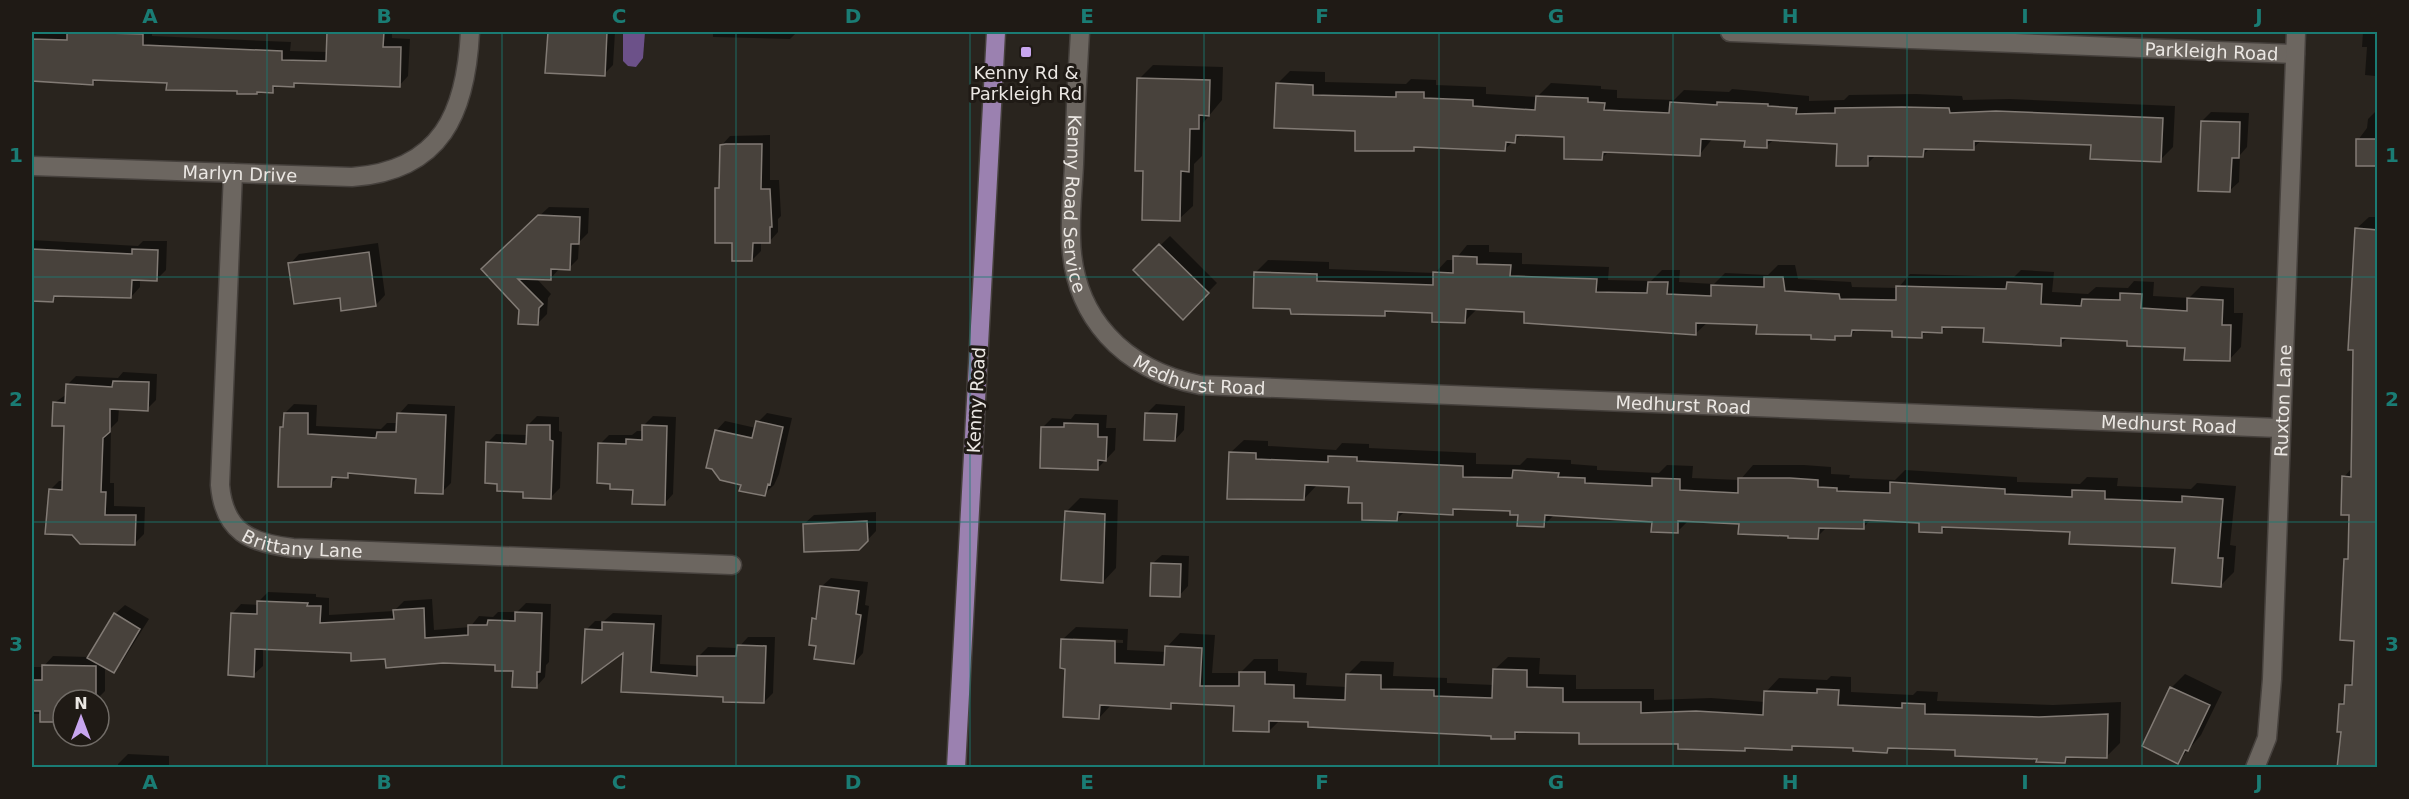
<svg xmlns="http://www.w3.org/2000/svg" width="2409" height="799" font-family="'DejaVu Sans',sans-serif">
	<rect width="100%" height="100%" fill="#29241e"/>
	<path fill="#6c5189" d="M 623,32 L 645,32 L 643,58 L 636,67 L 628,66 L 623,61 Z"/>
	<path fill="#0007" fill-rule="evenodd" d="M 32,32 L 152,32 L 152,36 L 291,42 L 290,51 L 328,52 L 329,32 L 392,32 L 392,38 L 410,39 L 408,76 L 399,86 L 297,82 L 293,86 L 278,85 L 272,91 L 257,93 L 168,81 L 97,79 L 93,84 L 32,80 Z
		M 549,32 L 615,32 L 613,65 L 604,74 L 547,72 Z
		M 713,32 L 797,32 L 790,39 L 713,37 Z
		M 2363,32 L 2378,32 L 2378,164 L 2358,140 L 2367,128 L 2368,119 L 2375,112 L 2375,76 L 2365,75 L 2367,47 L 2362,47 Z
		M 1153,65 L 1223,67 L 1222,100 L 1203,123 L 1202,156 L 1194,164 L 1193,206 L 1179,219 L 1144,169 L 1139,79 Z
		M 1290,71 L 1325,72 L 1325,82 L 1406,84 L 1411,79 L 1436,80 L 1436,85 L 1486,87 L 1486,94 L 1537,97 L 1551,83 L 1601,86 L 1601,89 L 1617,90 L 1617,98 L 1674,100 L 1684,90 L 1729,92 L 1732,89 L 1809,96 L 1809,101 L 1844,100 L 1849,95 L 1916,94 L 1962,96 L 1963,100 L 2010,99 L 2175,106 L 2173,147 L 2160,160 L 2092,143 L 1982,140 L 1973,148 L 1931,147 L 1923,155 L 1877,154 L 1867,164 L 1839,143 L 1774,139 L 1766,147 L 1746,140 L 1713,138 L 1700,154 L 1610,150 L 1602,158 L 1565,135 L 1522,134 L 1505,149 L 1417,146 L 1414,149 L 1357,130 L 1277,84 Z
		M 2211,112 L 2249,113 L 2247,147 L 2240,155 L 2239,182 L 2229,191 L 2202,121 Z
		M 770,135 L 770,180 L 779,180 L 781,216 L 778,219 L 778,232 L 769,242 L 761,242 L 761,251 L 752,260 L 734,241 L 717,189 L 721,185 L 721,146 L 730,136 Z
		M 549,207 L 589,208 L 588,233 L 579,242 L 578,259 L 569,268 L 560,268 L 550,279 L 536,278 L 551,294 L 548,298 L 547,314 L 538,323 L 521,310 L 492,260 Z
		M 2369,217 L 2378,217 L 2378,768 L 2343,730 L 2340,704 L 2346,698 L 2347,686 L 2354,679 L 2356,639 L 2345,560 L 2350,555 L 2351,514 L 2344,477 L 2352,468 L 2356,229 Z
		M 1170,236 L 1217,283 L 1183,318 L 1135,270 Z
		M 32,240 L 138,246 L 143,241 L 167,241 L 166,270 L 157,279 L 140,279 L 140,287 L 131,297 L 58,295 L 53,300 L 32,300 Z
		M 378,243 L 385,295 L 376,305 L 341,296 L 290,264 L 299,254 Z
		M 1467,245 L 1489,245 L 1489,252 L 1522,253 L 1522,264 L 1609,267 L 1608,280 L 1651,281 L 1662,270 L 1680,270 L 1679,282 L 1714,284 L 1725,273 L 1768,275 L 1778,265 L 1795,265 L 1798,279 L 1851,282 L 1852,287 L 1898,288 L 1910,274 L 2014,277 L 2021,270 L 2054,272 L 2052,292 L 2088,294 L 2096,287 L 2128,288 L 2134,281 L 2154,282 L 2153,296 L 2189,298 L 2201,286 L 2234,288 L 2234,313 L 2243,313 L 2241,347 L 2229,360 L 2187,347 L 2129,340 L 2068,337 L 2060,345 L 1985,326 L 1947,326 L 1941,332 L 1927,331 L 1922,336 L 1893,329 L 1857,329 L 1851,335 L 1839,334 L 1835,338 L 1758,324 L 1708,322 L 1695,334 L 1525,310 L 1477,309 L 1465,321 L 1433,311 L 1390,309 L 1385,315 L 1292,308 L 1256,272 L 1268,260 L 1329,262 L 1329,269 L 1435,273 L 1447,260 L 1455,260 Z
		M 123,372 L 157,374 L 156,400 L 147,409 L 119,408 L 118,421 L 111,428 L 110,483 L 114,483 L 114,506 L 145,507 L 144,534 L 135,543 L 50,490 L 59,481 L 64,481 L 65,425 L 54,403 L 67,394 L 67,385 L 76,376 L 118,378 Z
		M 294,404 L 317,405 L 316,426 L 381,429 L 387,423 L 398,423 L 399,414 L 408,404 L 455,406 L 451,483 L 442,492 L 418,478 L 352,472 L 347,477 L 339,476 L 330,485 L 282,428 L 285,413 Z
		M 1156,404 L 1185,406 L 1184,430 L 1175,440 L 1147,413 Z
		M 767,413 L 792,418 L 779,474 L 774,485 L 764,494 L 743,483 L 716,431 L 725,421 L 756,428 L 758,422 Z
		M 1075,414 L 1107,415 L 1106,428 L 1116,428 L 1115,450 L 1098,468 L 1043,427 L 1052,418 L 1071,419 Z
		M 537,416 L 559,417 L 559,431 L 562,432 L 560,488 L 551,497 L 525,490 L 487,443 L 496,434 L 528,435 L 528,425 Z
		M 653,416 L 676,417 L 673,494 L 664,504 L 634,489 L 600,444 L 609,435 L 632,435 L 637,431 L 643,431 L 643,426 Z
		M 1244,440 L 1268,441 L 1268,446 L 1336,450 L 1342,443 L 1369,444 L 1369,448 L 1476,453 L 1476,464 L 1520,465 L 1527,458 L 1571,460 L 1571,464 L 1597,466 L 1597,470 L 1659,473 L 1667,465 L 1693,466 L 1692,478 L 1740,480 L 1753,465 L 1804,465 L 1831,467 L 1831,474 L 1850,475 L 1849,478 L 1895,480 L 1905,470 L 2017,477 L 2017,482 L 2080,484 L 2087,477 L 2118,478 L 2117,486 L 2191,489 L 2197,483 L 2236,486 L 2230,545 L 2236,546 L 2234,572 L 2221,585 L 2176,547 L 2072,531 L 1947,526 L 1941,532 L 1921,522 L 1871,519 L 1863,528 L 1828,526 L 1817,537 L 1789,534 L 1740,522 L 1689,520 L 1677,532 L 1653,521 L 1555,514 L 1543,526 L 1512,510 L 1457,508 L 1452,513 L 1405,511 L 1397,519 L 1364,502 L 1351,486 L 1317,485 L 1304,499 L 1230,453 Z
		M 1080,498 L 1118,500 L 1116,568 L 1103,582 L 1066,512 Z
		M 876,512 L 876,531 L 859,549 L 804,524 L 814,515 Z
		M 1162,555 L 1189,556 L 1188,586 L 1179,596 L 1152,564 Z
		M 831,578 L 868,582 L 865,605 L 869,606 L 863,653 L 854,663 L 814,619 L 818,615 L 821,587 Z
		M 268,592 L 316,594 L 316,597 L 329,598 L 329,615 L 394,611 L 404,601 L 432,599 L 434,630 L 470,627 L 479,616 L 493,617 L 498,612 L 517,612 L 526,603 L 551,604 L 549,662 L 546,665 L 545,677 L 536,687 L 515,670 L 497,664 L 263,648 L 263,666 L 253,675 L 232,614 L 241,604 L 259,605 L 259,601 Z
		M 125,605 L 149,619 L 122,662 L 113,671 L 105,667 L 105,691 L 96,700 L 63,700 L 63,729 L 54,728 L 54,721 L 42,714 L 32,714 L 32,667 L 43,667 L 53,656 L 89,657 L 115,614 Z
		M 613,613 L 662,615 L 660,664 L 699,666 L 699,656 L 708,647 L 738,648 L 748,637 L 775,637 L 773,693 L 764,702 L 724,696 L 622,691 L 624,650 L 586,630 L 595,621 L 604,621 Z
		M 1076,627 L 1128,629 L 1127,650 L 1167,652 L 1167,647 L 1180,633 L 1215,635 L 1212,673 L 1240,673 L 1254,659 L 1278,659 L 1278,671 L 1307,673 L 1306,685 L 1347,687 L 1348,674 L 1361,661 L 1394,662 L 1393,676 L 1447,678 L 1447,683 L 1494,685 L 1494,670 L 1508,657 L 1540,658 L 1539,674 L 1576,675 L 1576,689 L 1654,689 L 1654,700 L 1711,698 L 1765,702 L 1766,692 L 1779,678 L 1827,680 L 1831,676 L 1851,677 L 1851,692 L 1913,695 L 1917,691 L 1938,692 L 1937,701 L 2053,705 L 2121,702 L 2120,743 L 2107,756 L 2070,755 L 2065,761 L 1956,749 L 1892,746 L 1886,751 L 1855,746 L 1795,744 L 1791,748 L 1748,746 L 1744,750 L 1580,732 L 1521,730 L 1514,737 L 1310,721 L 1280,720 L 1269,731 L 1236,705 L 1176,701 L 1170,707 L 1112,704 L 1099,718 L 1067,667 L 1062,640 ZM 1073,638 L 1123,640 L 1123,643 L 1073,641 Z
		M 2185,674 L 2222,692 L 2201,735 L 2178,762 L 2171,688 Z
		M 128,754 L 169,756 L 169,765 L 182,765 L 182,768 L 118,768 L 118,764 Z"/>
	<path fill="#48423c" stroke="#827b75" stroke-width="1.5" d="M 67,32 L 143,34 L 143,45 L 282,51 L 282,60 L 326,61 L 327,32 L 384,32 L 383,47 L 401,47 L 400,87 L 294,83 L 294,87 L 273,86 L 273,93 L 257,92 L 257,94 L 237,94 L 237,91 L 166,90 L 167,83 L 93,80 L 93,85 L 32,81 L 32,39 L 67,40 Z
		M 548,32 L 607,32 L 605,76 L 545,73 Z
		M 1137,78 L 1210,80 L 1209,116 L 1199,115 L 1199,129 L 1190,129 L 1189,172 L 1181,171 L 1180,221 L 1142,220 L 1143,171 L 1135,171 Z
		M 1276,83 L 1313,85 L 1313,95 L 1396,97 L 1396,92 L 1424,92 L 1424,98 L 1473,100 L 1473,106 L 1535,110 L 1536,96 L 1588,98 L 1588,102 L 1605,103 L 1604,110 L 1669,113 L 1670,102 L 1717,105 L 1717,102 L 1768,104 L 1768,106 L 1797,108 L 1796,114 L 1835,113 L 1835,108 L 1902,107 L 1949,108 L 1950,113 L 1996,111 L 2163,118 L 2161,162 L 2090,159 L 2091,145 L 1974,141 L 1974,150 L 1924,149 L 1923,157 L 1868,156 L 1868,166 L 1836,166 L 1837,144 L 1767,140 L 1767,148 L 1744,147 L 1745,141 L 1701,139 L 1700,156 L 1603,152 L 1602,160 L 1564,159 L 1564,137 L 1516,135 L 1515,143 L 1506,142 L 1505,151 L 1414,147 L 1414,151 L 1355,151 L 1355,131 L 1274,128 Z
		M 2201,121 L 2240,122 L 2239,158 L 2232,158 L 2230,192 L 2198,191 Z
		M 2356,139 L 2378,139 L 2378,166 L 2356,166 Z
		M 726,144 L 762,144 L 761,189 L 770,189 L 772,227 L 770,227 L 770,243 L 753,243 L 752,261 L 732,261 L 732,243 L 715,243 L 715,188 L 719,188 L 720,145 Z
		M 538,215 L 580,217 L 579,244 L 571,244 L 570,270 L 551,269 L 551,280 L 518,279 L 543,304 L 539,308 L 538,325 L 518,324 L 519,310 L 481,269 Z
		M 2355,228 L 2378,230 L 2378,768 L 2337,768 L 2341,732 L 2337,732 L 2339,704 L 2344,704 L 2345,685 L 2352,685 L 2354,641 L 2340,640 L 2344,559 L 2348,559 L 2349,515 L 2341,515 L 2342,476 L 2351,477 L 2353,350 L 2348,350 Z
		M 1159,244 L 1209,293 L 1183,320 L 1133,270 Z
		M 32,249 L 132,254 L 132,249 L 158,250 L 157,281 L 132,280 L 131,298 L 54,296 L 53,302 L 32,301 Z
		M 369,252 L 376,306 L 341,311 L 340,298 L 294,304 L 288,263 Z
		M 1453,256 L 1477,257 L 1477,264 L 1511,265 L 1510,276 L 1597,279 L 1596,292 L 1647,293 L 1648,282 L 1668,282 L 1667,294 L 1711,296 L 1711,285 L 1764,287 L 1764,277 L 1783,277 L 1785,291 L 1839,294 L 1840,299 L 1896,300 L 1896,286 L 2006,289 L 2007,282 L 2042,284 L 2041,304 L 2081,306 L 2082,299 L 2120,300 L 2120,293 L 2142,294 L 2141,308 L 2187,311 L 2187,298 L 2223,300 L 2222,325 L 2231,325 L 2230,361 L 2184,360 L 2185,348 L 2127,346 L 2127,341 L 2061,338 L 2061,346 L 1983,342 L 1984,328 L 1942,327 L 1942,333 L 1922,332 L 1922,338 L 1892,337 L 1892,331 L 1852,330 L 1851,336 L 1835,336 L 1835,340 L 1811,339 L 1811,335 L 1756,334 L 1757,325 L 1696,323 L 1696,335 L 1524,323 L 1524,312 L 1466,309 L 1465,323 L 1432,322 L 1432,313 L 1385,311 L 1385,316 L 1291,314 L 1290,309 L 1253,308 L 1254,272 L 1317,274 L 1317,281 L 1433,285 L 1433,272 L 1453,273 Z
		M 113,381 L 149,382 L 148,411 L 110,409 L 110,432 L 103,438 L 101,492 L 106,492 L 105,515 L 136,515 L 135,545 L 80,544 L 72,535 L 45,534 L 49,489 L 62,490 L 64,426 L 52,426 L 53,402 L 65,403 L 66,384 L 112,387 Z
		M 284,413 L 308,413 L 308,434 L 376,438 L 377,432 L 396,432 L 397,413 L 446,415 L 443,494 L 415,493 L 416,479 L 348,473 L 348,478 L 332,477 L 331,487 L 278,487 L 280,427 L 283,427 Z
		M 1145,413 L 1177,414 L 1175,441 L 1144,440 Z
		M 756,421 L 783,427 L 770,485 L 768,484 L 765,496 L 739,491 L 741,485 L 720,480 L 712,469 L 706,468 L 715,430 L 752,438 Z
		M 1064,423 L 1098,424 L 1098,437 L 1107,437 L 1106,461 L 1098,460 L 1098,470 L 1040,468 L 1041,427 L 1064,427 Z
		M 527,425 L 550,425 L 550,440 L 553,441 L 551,499 L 523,498 L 523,492 L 497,491 L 497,484 L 485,483 L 486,442 L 526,444 Z
		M 642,425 L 667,426 L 665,505 L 632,504 L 633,490 L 610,489 L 610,484 L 597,483 L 598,443 L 626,444 L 626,439 L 642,440 Z
		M 1229,452 L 1256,453 L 1256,459 L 1328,462 L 1328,456 L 1357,457 L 1357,461 L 1463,466 L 1463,477 L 1512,478 L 1513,470 L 1559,473 L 1558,477 L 1585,478 L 1585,483 L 1652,486 L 1652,478 L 1680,479 L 1680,490 L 1738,493 L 1738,478 L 1790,478 L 1818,480 L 1818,487 L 1837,488 L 1837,491 L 1890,493 L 1890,482 L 2005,489 L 2005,494 L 2072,497 L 2072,490 L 2105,491 L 2105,499 L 2182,502 L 2182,496 L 2223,499 L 2218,558 L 2223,558 L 2221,587 L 2172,583 L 2175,548 L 2069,544 L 2070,532 L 1942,527 L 1942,533 L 1919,532 L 1919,523 L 1864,520 L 1864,529 L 1819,528 L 1818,539 L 1788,538 L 1788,536 L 1738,534 L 1739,524 L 1678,521 L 1678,533 L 1651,532 L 1652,522 L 1545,515 L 1544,527 L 1517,526 L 1518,515 L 1510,515 L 1510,511 L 1453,509 L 1453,515 L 1398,512 L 1397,521 L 1362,520 L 1362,503 L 1348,503 L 1349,487 L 1305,485 L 1304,500 L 1227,499 Z
		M 1065,511 L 1105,514 L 1103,583 L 1061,580 Z
		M 867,521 L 868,541 L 859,550 L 804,552 L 803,524 Z
		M 1151,563 L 1181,564 L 1180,597 L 1150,596 Z
		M 820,586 L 859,591 L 856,614 L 861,615 L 854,664 L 814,659 L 816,646 L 809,645 L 812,618 L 816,619 Z
		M 257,601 L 308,603 L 307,606 L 321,606 L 320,623 L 394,619 L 393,610 L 424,608 L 425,638 L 468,635 L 468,625 L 487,625 L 488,620 L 515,621 L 515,612 L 542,613 L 540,672 L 537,672 L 537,688 L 512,687 L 513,671 L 495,671 L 495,665 L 443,663 L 386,668 L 385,659 L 351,661 L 351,653 L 255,649 L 254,677 L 228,675 L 231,613 L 257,614 Z
		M 114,613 L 140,629 L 114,673 L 87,658 Z
		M 602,622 L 654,624 L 651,672 L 697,676 L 697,656 L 736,656 L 737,645 L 766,646 L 764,703 L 723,702 L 723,697 L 621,692 L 623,653 L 582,683 L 585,629 L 602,630 Z
		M 1061,639 L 1115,641 L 1115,663 L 1164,665 L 1165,646 L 1202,648 L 1200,686 L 1239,686 L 1239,672 L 1265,672 L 1265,684 L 1294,685 L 1294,698 L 1345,700 L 1346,674 L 1381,675 L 1381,689 L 1434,690 L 1434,696 L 1492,698 L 1493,669 L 1527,670 L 1527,687 L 1563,688 L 1563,702 L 1641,702 L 1641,713 L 1696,711 L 1763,715 L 1764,691 L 1817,693 L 1817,689 L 1839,690 L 1838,705 L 1902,708 L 1902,703 L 1925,704 L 1925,714 L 2039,717 L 2108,714 L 2107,758 L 2066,757 L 2065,763 L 2036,762 L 2037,759 L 1955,756 L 1955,750 L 1888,748 L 1887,753 L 1853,751 L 1853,748 L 1792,746 L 1792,750 L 1745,748 L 1745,751 L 1678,749 L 1678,744 L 1579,744 L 1579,733 L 1515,732 L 1515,739 L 1491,739 L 1491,736 L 1308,727 L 1308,722 L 1269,721 L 1269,732 L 1233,731 L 1234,706 L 1171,703 L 1171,709 L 1100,705 L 1099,719 L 1063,717 L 1065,669 L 1060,668 Z
		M 42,665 L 96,666 L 96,700 L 63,700 L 63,722 L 40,722 L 40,711 L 32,711 L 32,680 L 42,680 Z
		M 2170,687 L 2210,705 L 2188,751 L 2185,750 L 2178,764 L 2142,746 Z"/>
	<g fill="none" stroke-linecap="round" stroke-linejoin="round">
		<g stroke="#46413d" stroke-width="21">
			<g id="street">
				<path id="s1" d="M 1080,32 C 1077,76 1075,120 1074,164 C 1073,188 1070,213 1071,237 C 1072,317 1124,370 1200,385 L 2279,428"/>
				<path id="s2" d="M 1730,32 L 2295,54"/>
				<path id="s3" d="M 32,166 L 352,177 C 442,171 466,112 470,32"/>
				<path id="s4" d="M 233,173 L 220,485 C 224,532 250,543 293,548 L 732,565"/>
				<path id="s5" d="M 2255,768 L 2267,738 L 2272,679 L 2296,32"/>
			</g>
		</g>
		<g stroke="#46413d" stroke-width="21">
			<path id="primary" d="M 956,768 L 996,32"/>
		</g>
		<use href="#street" stroke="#6c6660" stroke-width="18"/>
		<use href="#primary" stroke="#9b81b0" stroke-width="18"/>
	</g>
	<path fill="none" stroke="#1a7c74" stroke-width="1.5" stroke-opacity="0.55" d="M 267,32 L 267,768M 502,32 L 502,768M 736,32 L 736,768M 970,32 L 970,768M 1204,32 L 1204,768M 1439,32 L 1439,768M 1673,32 L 1673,768M 1907,32 L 1907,768M 2142,32 L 2142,768M 32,277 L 2378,277M 32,522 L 2378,522"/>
	<rect fill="#c8a6ef" stroke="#1f1a15" stroke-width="2" x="1020" y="46" width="12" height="12" rx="3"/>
	<g text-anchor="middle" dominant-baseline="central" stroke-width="6" stroke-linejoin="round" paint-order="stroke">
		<g font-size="18" fill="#ebe7e3" stroke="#1f1a15">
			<text stroke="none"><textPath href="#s2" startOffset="482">Parkleigh Road</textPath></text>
			<text stroke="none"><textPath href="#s3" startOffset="208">Marlyn Drive</textPath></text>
			<text stroke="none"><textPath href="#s1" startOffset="172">Kenny Road Service</textPath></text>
			<text stroke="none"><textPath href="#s1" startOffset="417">Medhurst Road</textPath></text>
			<text transform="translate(976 400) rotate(-87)">Kenny Road</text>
			<text stroke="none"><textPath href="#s5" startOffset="370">Ruxton Lane</textPath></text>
			<text stroke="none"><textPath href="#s1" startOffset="903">Medhurst Road</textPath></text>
			<text stroke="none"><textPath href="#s1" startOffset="1389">Medhurst Road</textPath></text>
			<text stroke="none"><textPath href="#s4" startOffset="429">Brittany Lane</textPath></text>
		</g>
		<g font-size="18" fill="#ebe7e3" stroke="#1f1a15">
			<text x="1026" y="72">Kenny Rd &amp;<tspan x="1026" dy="21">Parkleigh Rd</tspan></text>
		</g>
	</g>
	<rect width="2409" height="799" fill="none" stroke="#1f1a15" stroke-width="66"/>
	<g transform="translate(81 718)"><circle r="28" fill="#1f1a15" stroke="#716c67" stroke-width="1.5"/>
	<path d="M0-4.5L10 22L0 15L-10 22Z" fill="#c8a6ef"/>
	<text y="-9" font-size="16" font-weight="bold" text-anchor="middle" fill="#ebe7e3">N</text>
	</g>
	<rect x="33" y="33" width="2343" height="733" fill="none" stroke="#1a7c74" stroke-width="2"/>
	<g font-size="20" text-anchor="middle" font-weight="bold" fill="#1a7c74">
		<text x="150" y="23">A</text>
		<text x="384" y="23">B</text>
		<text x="619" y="23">C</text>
		<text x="853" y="23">D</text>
		<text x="1087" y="23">E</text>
		<text x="1322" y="23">F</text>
		<text x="1556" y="23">G</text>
		<text x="1790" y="23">H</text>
		<text x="2025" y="23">I</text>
		<text x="2259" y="23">J</text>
		<text x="16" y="162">1</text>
		<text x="2392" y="162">1</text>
		<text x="16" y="406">2</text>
		<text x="2392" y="406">2</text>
		<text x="16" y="651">3</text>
		<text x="2392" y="651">3</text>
		<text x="150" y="789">A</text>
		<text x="384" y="789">B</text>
		<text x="619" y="789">C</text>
		<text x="853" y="789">D</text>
		<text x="1087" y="789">E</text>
		<text x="1322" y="789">F</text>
		<text x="1556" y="789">G</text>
		<text x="1790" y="789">H</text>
		<text x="2025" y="789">I</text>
		<text x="2259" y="789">J</text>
	</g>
</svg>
